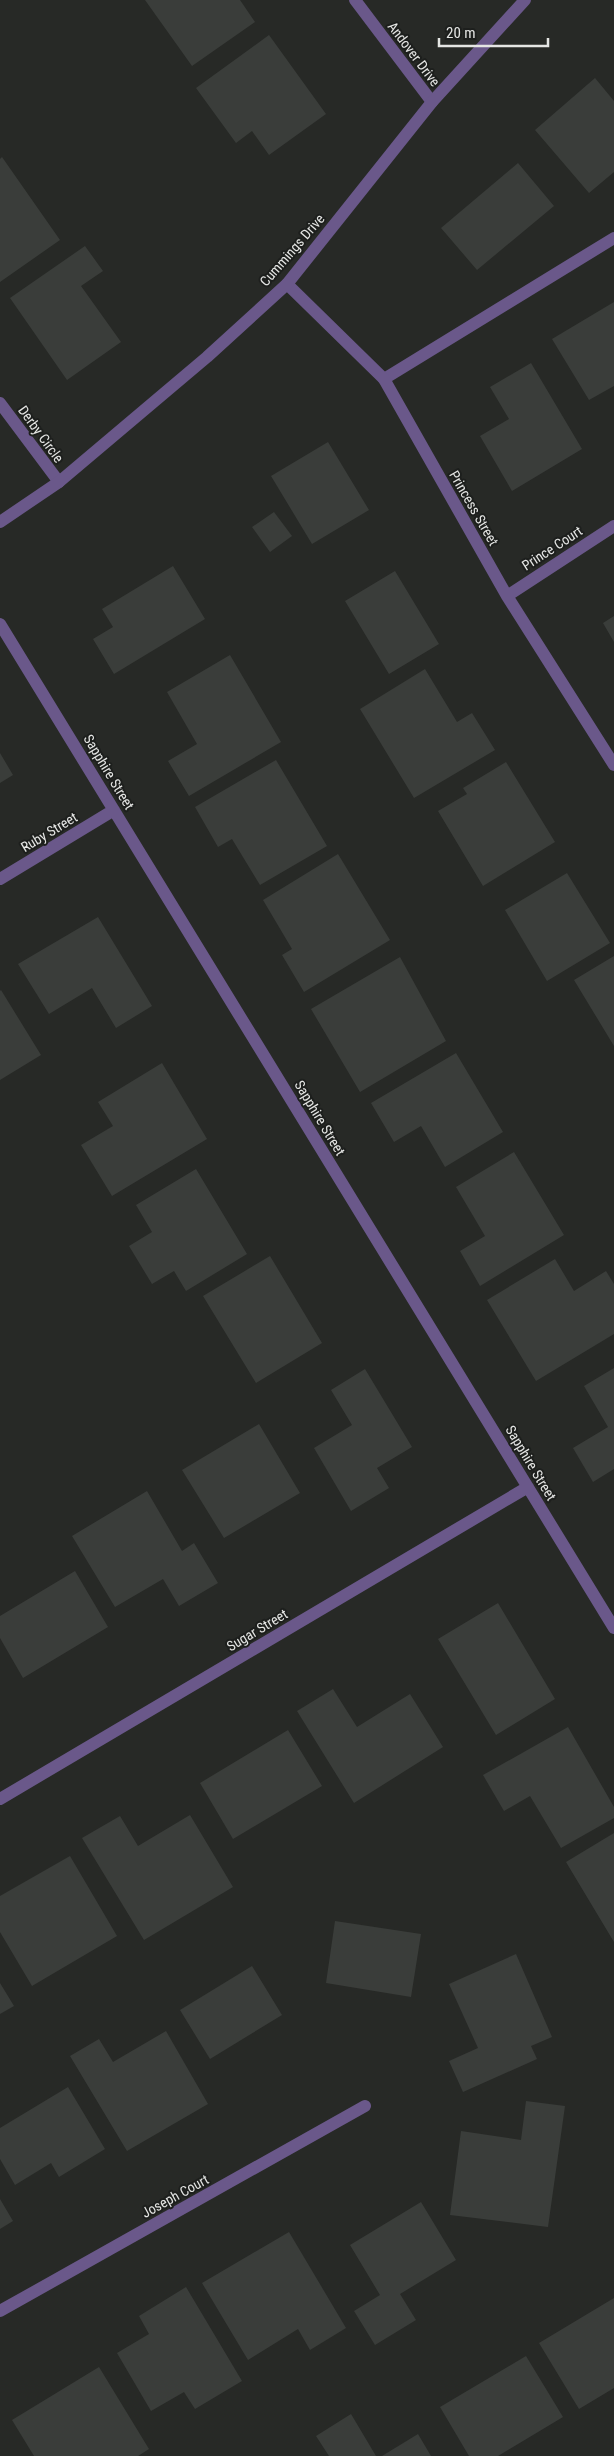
<svg xmlns="http://www.w3.org/2000/svg" width="614" height="2456" font-family="'Roboto Condensed',sans-serif">
	<rect width="100%" height="100%" fill="#272926"/>
	<path fill="#3a3d3a" d="M 145,0 L 240,0 L 255,22 L 192,66 Z
		M 269,35 L 326,114 L 269,155 L 252,131 L 236,143 L 196,88 Z
		M 595,78 L 614,101 L 614,172 L 589,193 L 535,130 Z
		M 2,157 L 60,240 L 0,282 L 0,159 Z
		M 518,163 L 554,206 L 477,270 L 441,228 Z
		M 85,246 L 103,271 L 81,286 L 121,342 L 67,380 L 10,298 Z
		M 614,302 L 614,386 L 589,400 L 552,339 Z
		M 531,363 L 582,449 L 512,491 L 480,436 L 509,419 L 490,387 Z
		M 328,442 L 369,510 L 312,544 L 271,476 Z
		M 274,512 L 292,536 L 270,552 L 252,527 Z
		M 173,566 L 205,619 L 114,674 L 93,639 L 113,627 L 102,609 Z
		M 395,571 L 439,644 L 389,674 L 345,601 Z
		M 614,616 L 614,642 L 603,623 Z
		M 230,655 L 281,742 L 189,796 L 168,761 L 197,744 L 167,692 Z
		M 425,669 L 457,722 L 472,713 L 495,750 L 414,798 L 360,709 Z
		M 0,753 L 13,775 L 0,783 Z
		M 276,760 L 327,846 L 260,885 L 232,839 L 218,847 L 195,807 Z
		M 506,762 L 555,842 L 483,886 L 438,811 L 467,794 L 463,788 Z
		M 338,854 L 390,940 L 304,992 L 282,955 L 292,949 L 263,900 Z
		M 567,873 L 610,943 L 547,981 L 505,910 Z
		M 98,917 L 152,1006 L 116,1028 L 92,988 L 49,1014 L 18,964 Z
		M 614,956 L 614,1046 L 574,980 Z
		M 400,957 L 446,1041 L 360,1092 L 311,1009 Z
		M 1,990 L 41,1055 L 0,1080 L 0,991 Z
		M 456,1053 L 503,1132 L 445,1167 L 421,1126 L 394,1142 L 371,1103 Z
		M 162,1063 L 207,1139 L 112,1196 L 81,1145 L 113,1126 L 98,1102 Z
		M 514,1152 L 564,1235 L 480,1286 L 460,1251 L 485,1236 L 456,1187 Z
		M 196,1169 L 247,1254 L 186,1291 L 174,1271 L 152,1284 L 129,1246 L 152,1232 L 136,1205 Z
		M 270,1256 L 322,1343 L 256,1383 L 203,1296 Z
		M 555,1259 L 574,1291 L 606,1271 L 614,1284 L 614,1334 L 536,1381 L 487,1300 Z
		M 614,1368 L 614,1469 L 593,1482 L 573,1448 L 608,1427 L 584,1386 Z
		M 365,1369 L 412,1447 L 377,1468 L 389,1488 L 351,1511 L 314,1448 L 352,1425 L 331,1390 Z
		M 259,1424 L 300,1493 L 224,1538 L 182,1470 Z
		M 147,1491 L 182,1551 L 194,1543 L 218,1583 L 179,1606 L 163,1579 L 115,1607 L 72,1536 Z
		M 75,1571 L 108,1627 L 23,1678 L 0,1638 L 0,1616 Z
		M 498,1603 L 555,1699 L 496,1735 L 438,1639 Z
		M 333,1689 L 357,1727 L 410,1694 L 443,1747 L 354,1803 L 297,1711 Z
		M 568,1727 L 614,1807 L 614,1818 L 561,1848 L 530,1796 L 504,1811 L 483,1775 Z
		M 288,1730 L 322,1786 L 233,1839 L 200,1783 Z
		M 190,1815 L 233,1887 L 144,1940 L 82,1838 L 120,1816 L 138,1846 Z
		M 614,1833 L 614,1942 L 566,1862 Z
		M 70,1856 L 117,1936 L 32,1986 L 0,1932 L 0,1896 Z
		M 335,1921 L 421,1934 L 411,1997 L 326,1983 Z
		M 516,1954 L 552,2037 L 531,2046 L 537,2059 L 463,2092 L 449,2061 L 478,2048 L 449,1984 Z
		M 252,1966 L 282,2015 L 210,2059 L 180,2010 Z
		M 0,1983 L 14,2006 L 0,2014 Z
		M 166,2031 L 208,2104 L 127,2151 L 70,2056 L 99,2039 L 113,2062 Z
		M 68,2087 L 105,2149 L 59,2177 L 51,2163 L 15,2185 L 0,2159 L 0,2128 Z
		M 526,2101 L 565,2106 L 548,2227 L 450,2215 L 461,2131 L 521,2140 Z
		M 0,2199 L 13,2221 L 0,2229 Z
		M 421,2202 L 456,2260 L 400,2294 L 416,2320 L 375,2345 L 354,2311 L 380,2295 L 350,2245 Z
		M 289,2232 L 346,2328 L 310,2350 L 298,2329 L 248,2360 L 202,2283 Z
		M 186,2287 L 242,2381 L 195,2409 L 184,2392 L 151,2411 L 117,2353 L 149,2334 L 139,2316 Z
		M 614,2298 L 614,2388 L 579,2409 L 539,2343 Z
		M 526,2356 L 563,2417 L 498,2456 L 469,2456 L 440,2407 Z
		M 99,2367 L 149,2449 L 138,2456 L 34,2456 L 12,2420 Z
		M 351,2414 L 376,2456 L 329,2456 L 316,2436 Z
		M 418,2434 L 431,2456 L 382,2456 Z"/>
	<g fill="none" stroke-linecap="round" stroke-linejoin="round">
		<path stroke="#6a588a" stroke-width="12" d="M 384,379 L 614,238"/>
		<path stroke="#6a588a" stroke-width="12" d="M 355,0 L 432,102
			M 287,284 L 384,379 L 507,596 L 614,765
			M 0,403 L 59,482
			M 507,596 L 614,526
			M 0,624 L 614,1628
			M 0,879 L 114,810
			M 0,1799 L 528,1487
			M 0,2311 L 365,2106"/>
		<path stroke="#6a588a" stroke-width="12" d="M 0,522 L 59,482 L 207,357 L 287,284 L 432,102 L 525,0"/>
	</g>
	<g text-anchor="middle" dominant-baseline="central" stroke-width="4" stroke-linejoin="round" paint-order="stroke">
		<g font-size="14" fill="#e5e6e4" stroke="#1d1f1d">
			<text transform="translate(414 54) rotate(53)">Andover Drive</text>
			<text transform="translate(292 250) rotate(-49)">Cummings Drive</text>
			<text transform="translate(41 434) rotate(54)">Derby Circle</text>
			<text transform="translate(474 508) rotate(60)">Princess Street</text>
			<text transform="translate(552 548) rotate(-33)">Prince Court</text>
			<text transform="translate(109 772) rotate(59)">Sapphire Street</text>
			<text transform="translate(49 832) rotate(-31)">Ruby Street</text>
			<text transform="translate(320 1118) rotate(59)">Sapphire Street</text>
			<text transform="translate(531 1463) rotate(59)">Sapphire Street</text>
			<text transform="translate(257 1630) rotate(-31)">Sugar Street</text>
			<text transform="translate(175 2196) rotate(-29)">Joseph Court</text>
		</g>
	</g>
	<path d="M439 38v8h109v-8" fill="none" stroke="#e5e6e4" stroke-width="2.5"/>
	<text x="446" y="38" font-size="15" fill="#e5e6e4" stroke="#1d1f1d" stroke-width="4" paint-order="stroke">20 m</text>
</svg>
